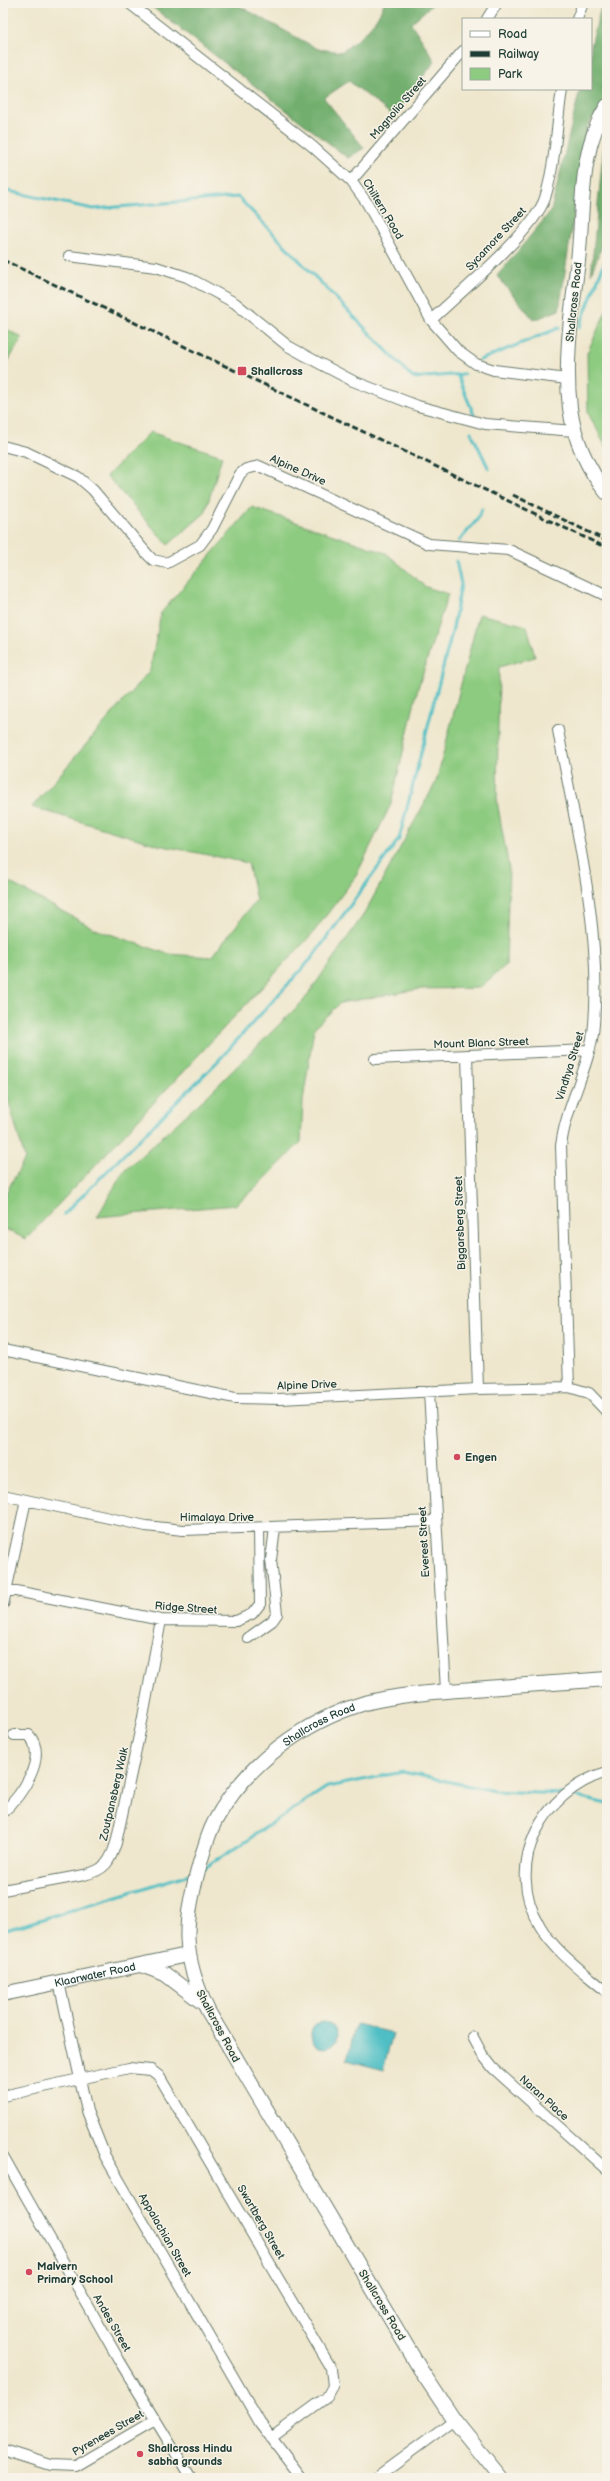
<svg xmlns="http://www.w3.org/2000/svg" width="610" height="2481" font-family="'Balsamiq Sans',sans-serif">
	<rect width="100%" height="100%" fill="#f7f3e8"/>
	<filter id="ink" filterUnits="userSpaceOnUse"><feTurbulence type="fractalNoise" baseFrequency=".025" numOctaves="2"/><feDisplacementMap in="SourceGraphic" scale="8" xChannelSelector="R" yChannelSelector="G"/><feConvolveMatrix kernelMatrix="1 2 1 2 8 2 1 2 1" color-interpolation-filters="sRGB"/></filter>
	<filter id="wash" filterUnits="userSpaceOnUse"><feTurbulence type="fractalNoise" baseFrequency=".012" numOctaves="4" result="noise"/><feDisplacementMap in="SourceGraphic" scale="16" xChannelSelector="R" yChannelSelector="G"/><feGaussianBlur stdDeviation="0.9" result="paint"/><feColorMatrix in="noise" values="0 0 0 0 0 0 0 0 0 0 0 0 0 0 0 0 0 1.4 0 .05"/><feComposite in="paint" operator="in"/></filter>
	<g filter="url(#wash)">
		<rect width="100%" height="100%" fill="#efe7cd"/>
		<path fill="#8dcb80" stroke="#56845a" d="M 607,309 L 607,448 L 588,413 L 587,353 Z
			M 3,327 L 22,338 L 3,370 Z
			M 150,432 L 222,456 L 205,513 L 168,545 L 107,476 Z
			M 252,507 L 386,553 L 426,587 L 448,594 L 418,688 L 391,804 L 356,876 L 313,933 L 26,1239 L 3,1228 L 3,1198 L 25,1159 L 3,1082 L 3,879 L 95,929 L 168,954 L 212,957 L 256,900 L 248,863 L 158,845 L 32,807 L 150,670 L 161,613 Z
			M 479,614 L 527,626 L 535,657 L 499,667 L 497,801 L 509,869 L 506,965 L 479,988 L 420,989 L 340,1003 L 314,1028 L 303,1101 L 301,1142 L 256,1188 L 235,1205 L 97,1217 L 123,1172 L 206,1097 L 304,1000 L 364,914 L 436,782 Z"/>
		<path fill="#72af6e" stroke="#487651" d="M 147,3 L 234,3 L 318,49 L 341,52 C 359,40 377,24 384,3 L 434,3 L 411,23 L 435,61 L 393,116 L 349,81 L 324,98 L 364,148 L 348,158 Z
			M 602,3 L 607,3 L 607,101 L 588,125 L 559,310 L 534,320 L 497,276 L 551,211 L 580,89 L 591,89 L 591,46 Z
			M 607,132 L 607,233 L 591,274 L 605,134 Z"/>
		<path fill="#50bfc5" stroke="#387e7c" d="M311 2035a13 13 0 1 1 26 0a13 13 0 1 1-26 0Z
			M 356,2024 L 393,2033 L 383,2070 L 347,2060 Z"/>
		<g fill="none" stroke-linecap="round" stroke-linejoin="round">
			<path stroke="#50bfc5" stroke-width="3" d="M 3,190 L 93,209 L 238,197 L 413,378 L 464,374
				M 579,328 L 607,256
				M 480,360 L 559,328
				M 457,374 L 474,415
				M 471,432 L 489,469
				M 459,541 L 477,520 L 482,509
				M 64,1214 L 218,1061 L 311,959 L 399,839 L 453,628 L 461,584 L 456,561
				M 569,1795 L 607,1804
				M 203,1869 L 327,1787 L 403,1772 L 494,1791 L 562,1794
				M 3,1931 L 193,1873"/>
		</g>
	</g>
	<g filter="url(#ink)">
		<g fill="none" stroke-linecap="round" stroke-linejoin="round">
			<g stroke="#68786a" stroke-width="12">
				<path id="street" d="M 129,3 L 312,146 L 351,181 L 367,203 L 431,320 L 458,351 L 476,364 L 494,370 L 567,379
					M 487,19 L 497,3
					M 577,19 L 583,3
					M 351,181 L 463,51
					M 69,256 L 156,267 L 187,277 L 235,303 L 288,346 L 317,362 L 353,381 L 418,406 L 485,424 L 575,431
					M 431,320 C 458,295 535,230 545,198 C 555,165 557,123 562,89
					M 3,446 L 26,452 L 78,477 L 93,490 L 148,555 L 153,560 L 167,563 L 200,545 L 212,529 L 240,474 L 246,469 L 259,466 L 429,544 L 509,550 L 607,596
					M 558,730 C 575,826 602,927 594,1024 C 591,1066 566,1104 561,1146 L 569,1387
					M 467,1056 L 478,1389
					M 375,1059 L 589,1050
					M 3,1350 L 235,1398 L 280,1399 L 478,1389 L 569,1387 L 589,1393 L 607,1412
					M 429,1391 L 446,1691
					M 3,1495 L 146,1526 L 183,1530 L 435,1521
					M 6,1589 L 161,1620 L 236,1621 L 252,1614 L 260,1604 L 259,1529
					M 3,1605 L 26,1500
					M 248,1638 L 272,1621 L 277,1614 L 271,1560 L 275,1528
					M 607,1772 C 542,1791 503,1865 540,1926 C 555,1952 584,1972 607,1992
					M 3,1812 C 20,1797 49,1758 29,1735 L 14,1735
					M 3,1890 L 84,1875 C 105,1870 110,1862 116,1843 L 143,1717 L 161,1620
					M 59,1982 L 87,2111 L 105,2156 L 260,2423 L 302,2478
					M 473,2037 L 482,2054 L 493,2068 L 607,2170
					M 3,2096 L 129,2068 L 151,2070 L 159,2076 L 331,2368 L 333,2386 L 327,2397 L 271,2438
					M 3,2156 L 119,2360 L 191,2478
					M 3,2450 L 51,2465 L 76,2466 L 155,2420
					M 375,2478 L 454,2420"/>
			</g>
			<g stroke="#68786a" stroke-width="16">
				<g id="secondary">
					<path d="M 607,106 C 578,151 584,209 578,261 C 572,310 564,359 570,408 C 574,439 588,470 607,493"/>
					<path d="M 141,1965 L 165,1974 L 203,2003"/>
					<path id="s1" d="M 3,1994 L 187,1955"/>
					<path id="s2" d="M 501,2478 L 454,2420 L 422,2372 L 208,2011 C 181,1954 183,1924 200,1863 C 204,1849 208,1834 215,1821 C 246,1764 304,1721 365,1703 C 400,1694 437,1692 473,1689 C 518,1686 562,1682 607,1679"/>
				</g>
			</g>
			<use href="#street" stroke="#fff" stroke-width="10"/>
			<use href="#secondary" stroke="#fff" stroke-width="14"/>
			<path stroke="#1f3d34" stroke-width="3" stroke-dasharray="6 3" stroke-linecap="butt" d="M 3,260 L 607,548
				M 513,495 L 607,541"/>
		</g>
	</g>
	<g fill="#d1495b" stroke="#f7f3e8" stroke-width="1.5">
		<rect x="237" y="366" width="10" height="10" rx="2"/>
		<circle cx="457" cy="1457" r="4"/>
		<circle cx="29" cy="2272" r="4"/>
		<circle cx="140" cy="2454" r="4"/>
	</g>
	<g text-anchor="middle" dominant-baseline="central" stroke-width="3" stroke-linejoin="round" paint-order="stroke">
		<g font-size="11" fill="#1f3d34" stroke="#f7f3e8">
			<text transform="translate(398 108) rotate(-49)">Magnolia Street</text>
			<text transform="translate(383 209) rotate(59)">Chiltern Road</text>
			<text transform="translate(496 239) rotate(-47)">Sycamore Street</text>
			<text transform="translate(574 302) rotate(-84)">Shallcross Road</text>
			<text transform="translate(298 470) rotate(24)">Alpine Drive</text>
			<text transform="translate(481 1043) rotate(-2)">Mount Blanc Street</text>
			<text transform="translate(570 1066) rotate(-73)">Vindhya Street</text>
			<text transform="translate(460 1223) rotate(-92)">Biggarsberg Street</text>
			<text transform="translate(307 1385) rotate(-2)">Alpine Drive</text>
			<text x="217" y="1517">Himalaya Drive</text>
			<text transform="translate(424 1542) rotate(-93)">Everest Street</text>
			<text transform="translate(186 1608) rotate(4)">Ridge Street</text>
			<text stroke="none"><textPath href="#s2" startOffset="894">Shallcross Road</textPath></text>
			<text transform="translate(114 1794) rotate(-77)">Zoutpansberg Walk</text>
			<text stroke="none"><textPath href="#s1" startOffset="94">Klaarwater Road</textPath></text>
			<text transform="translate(218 2026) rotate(62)">Shallcross Road</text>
			<text transform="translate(544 2098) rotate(42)">Naran Place</text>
			<text transform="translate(261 2222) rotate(60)">Swartberg Street</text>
			<text transform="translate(165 2235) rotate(60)">Appalachian Street</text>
			<text transform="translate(382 2305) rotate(59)">Shallcross Road</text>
			<text transform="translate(112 2323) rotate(60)">Andes Street</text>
			<text transform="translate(108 2433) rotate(-30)">Pyrenees Street</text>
		</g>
		<g font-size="11" font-weight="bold" fill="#1f3d34" stroke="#f7f3e8" text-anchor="start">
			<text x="251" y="371">Shallcross</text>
			<text x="465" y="1457">Engen</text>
			<text x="37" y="2266">Malvern<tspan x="37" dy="13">Primary School</tspan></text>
			<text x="148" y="2448">Shallcross Hindu<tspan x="148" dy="13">sabha grounds</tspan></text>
		</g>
	</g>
	<rect width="610" height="2481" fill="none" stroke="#f7f3e8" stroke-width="16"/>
	<rect x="462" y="18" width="130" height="72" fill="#f7f3e8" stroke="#a1aaa0"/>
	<rect x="470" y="31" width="20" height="6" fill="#ffffff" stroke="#a1aaa0"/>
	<text x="498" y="38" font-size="12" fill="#1f3d34">Road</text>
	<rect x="470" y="51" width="20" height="6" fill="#1f3d34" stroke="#a1aaa0"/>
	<text x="498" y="58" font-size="12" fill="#1f3d34">Railway</text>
	<rect x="470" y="68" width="20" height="12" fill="#8dcb80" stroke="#a1aaa0"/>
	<text x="498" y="78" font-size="12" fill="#1f3d34">Park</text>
</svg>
